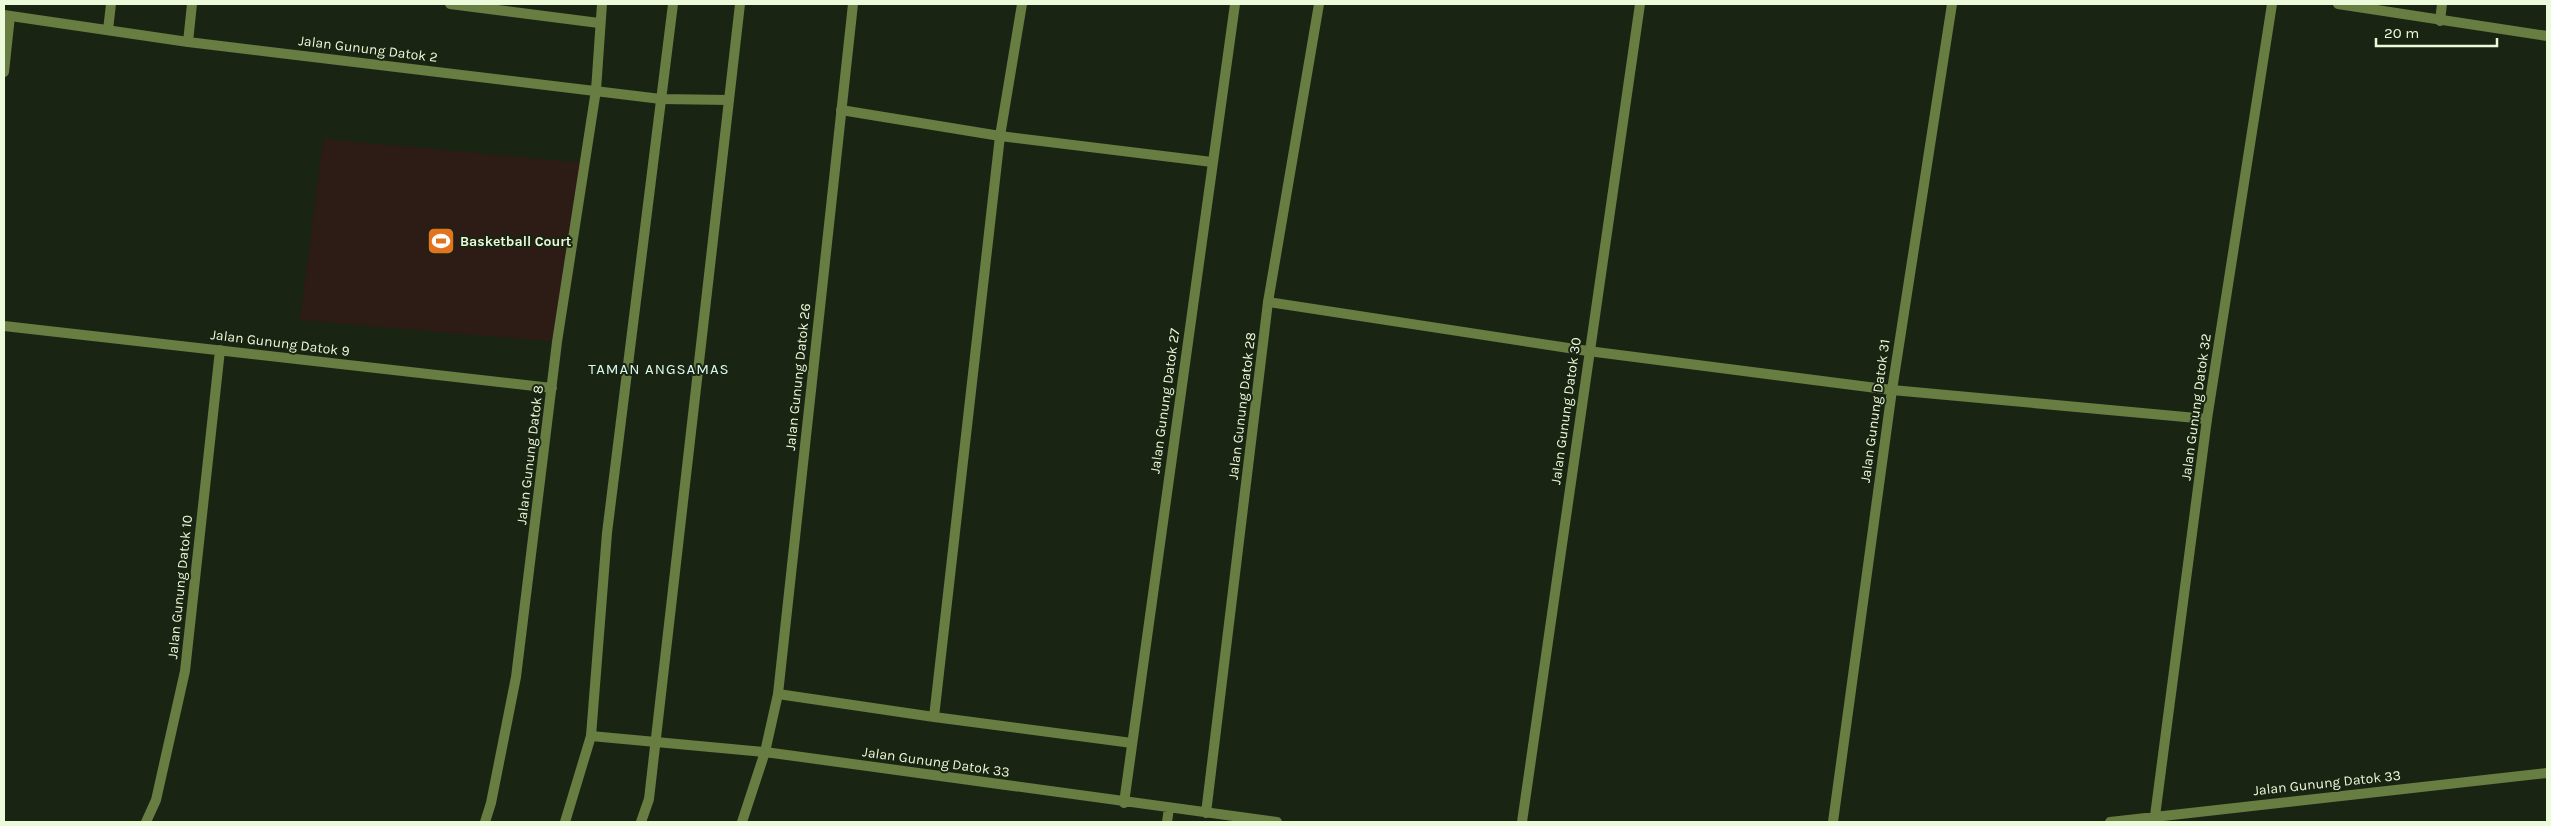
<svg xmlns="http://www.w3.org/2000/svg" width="2551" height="826" font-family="Karla,sans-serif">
	<rect width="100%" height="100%" fill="#1a2412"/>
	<path fill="#2d1c15" d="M 323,139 L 586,163 L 557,342 L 300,320 Z"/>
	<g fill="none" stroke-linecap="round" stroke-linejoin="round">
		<path stroke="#677d42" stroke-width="10" d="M 450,4 L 599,23
			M 2440,21 L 2442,4
			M 4,72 L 10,16
			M 841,110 L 1000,136 L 1212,162
			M 1268,302 L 1588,351 L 1892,390 L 2207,419
			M 778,694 L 934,717 L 1132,743
			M 934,717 L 1000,136 L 1022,4"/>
		<path stroke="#677d42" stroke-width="10" d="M 2338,4 L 2547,36
			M 4,15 L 188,42 L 661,99 L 729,100
			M 108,30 L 111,4
			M 188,42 L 192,4
			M 4,326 L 552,388
			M 591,736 L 765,752 L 1277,822
			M 1124,803 L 1235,4
			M 1206,813 L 1268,302 L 1319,4
			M 2155,816 L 2207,419 L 2272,4
			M 146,822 L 156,800 L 185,671 L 220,350
			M 485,822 L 491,803 L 516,677 L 557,342 L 596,90 L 602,4
			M 742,822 L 765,752 L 778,694 L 853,4
			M 1167,822 L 1169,808
			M 1522,822 L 1640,4
			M 1833,822 L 1892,390 L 1952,4
			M 2110,822 L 2547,773"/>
		<path stroke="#677d42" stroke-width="10" d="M 565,822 L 591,736 L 607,533 L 673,4
			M 641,822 L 649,799 L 740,4"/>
	</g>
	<defs>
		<g id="stadium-square" transform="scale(1.4375)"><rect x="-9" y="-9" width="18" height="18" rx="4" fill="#e3741d" stroke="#1a2412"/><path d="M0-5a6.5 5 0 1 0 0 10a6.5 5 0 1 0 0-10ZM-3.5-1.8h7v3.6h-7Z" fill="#fff"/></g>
	</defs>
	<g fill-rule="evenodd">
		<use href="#stadium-square" x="441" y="241"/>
	</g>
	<g text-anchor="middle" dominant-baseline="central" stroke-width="4" stroke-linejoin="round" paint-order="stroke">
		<g font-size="14" fill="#ebfad9" stroke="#1a2412">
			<text transform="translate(368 49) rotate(7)">Jalan Gunung Datok 2</text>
			<text transform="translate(280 343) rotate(7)">Jalan Gunung Datok 9</text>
			<text transform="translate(798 377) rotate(-84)">Jalan Gunung Datok 26</text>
			<text transform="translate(1165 401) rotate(-82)">Jalan Gunung Datok 27</text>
			<text transform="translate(1242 406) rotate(-83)">Jalan Gunung Datok 28</text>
			<text transform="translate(2196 407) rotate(-82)">Jalan Gunung Datok 32</text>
			<text transform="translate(1566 411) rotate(-82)">Jalan Gunung Datok 30</text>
			<text transform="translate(1875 411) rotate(-82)">Jalan Gunung Datok 31</text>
			<text transform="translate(530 455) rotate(-83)">Jalan Gunung Datok 8</text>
			<text transform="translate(180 587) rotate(-84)">Jalan Gunung Datok 10</text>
			<text transform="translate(936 762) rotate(8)">Jalan Gunung Datok 33</text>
			<text transform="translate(2327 783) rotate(-6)">Jalan Gunung Datok 33</text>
		</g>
		<g font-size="14" font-weight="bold" fill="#ebfad9" stroke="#1a2412" text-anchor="start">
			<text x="460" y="241">Basketball Court</text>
		</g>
		<g font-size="15" letter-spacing="1" fill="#dbfaf1" stroke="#1a2412">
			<text x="659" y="369">TAMAN ANGSAMAS</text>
		</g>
	</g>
	<rect width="2551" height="826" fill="none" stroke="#ebfad9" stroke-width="10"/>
	<path d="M2376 38v8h121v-8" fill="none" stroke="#ebfad9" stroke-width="2.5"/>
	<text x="2384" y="38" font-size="15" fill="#ebfad9" stroke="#1a2412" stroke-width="4" paint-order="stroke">20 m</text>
</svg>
